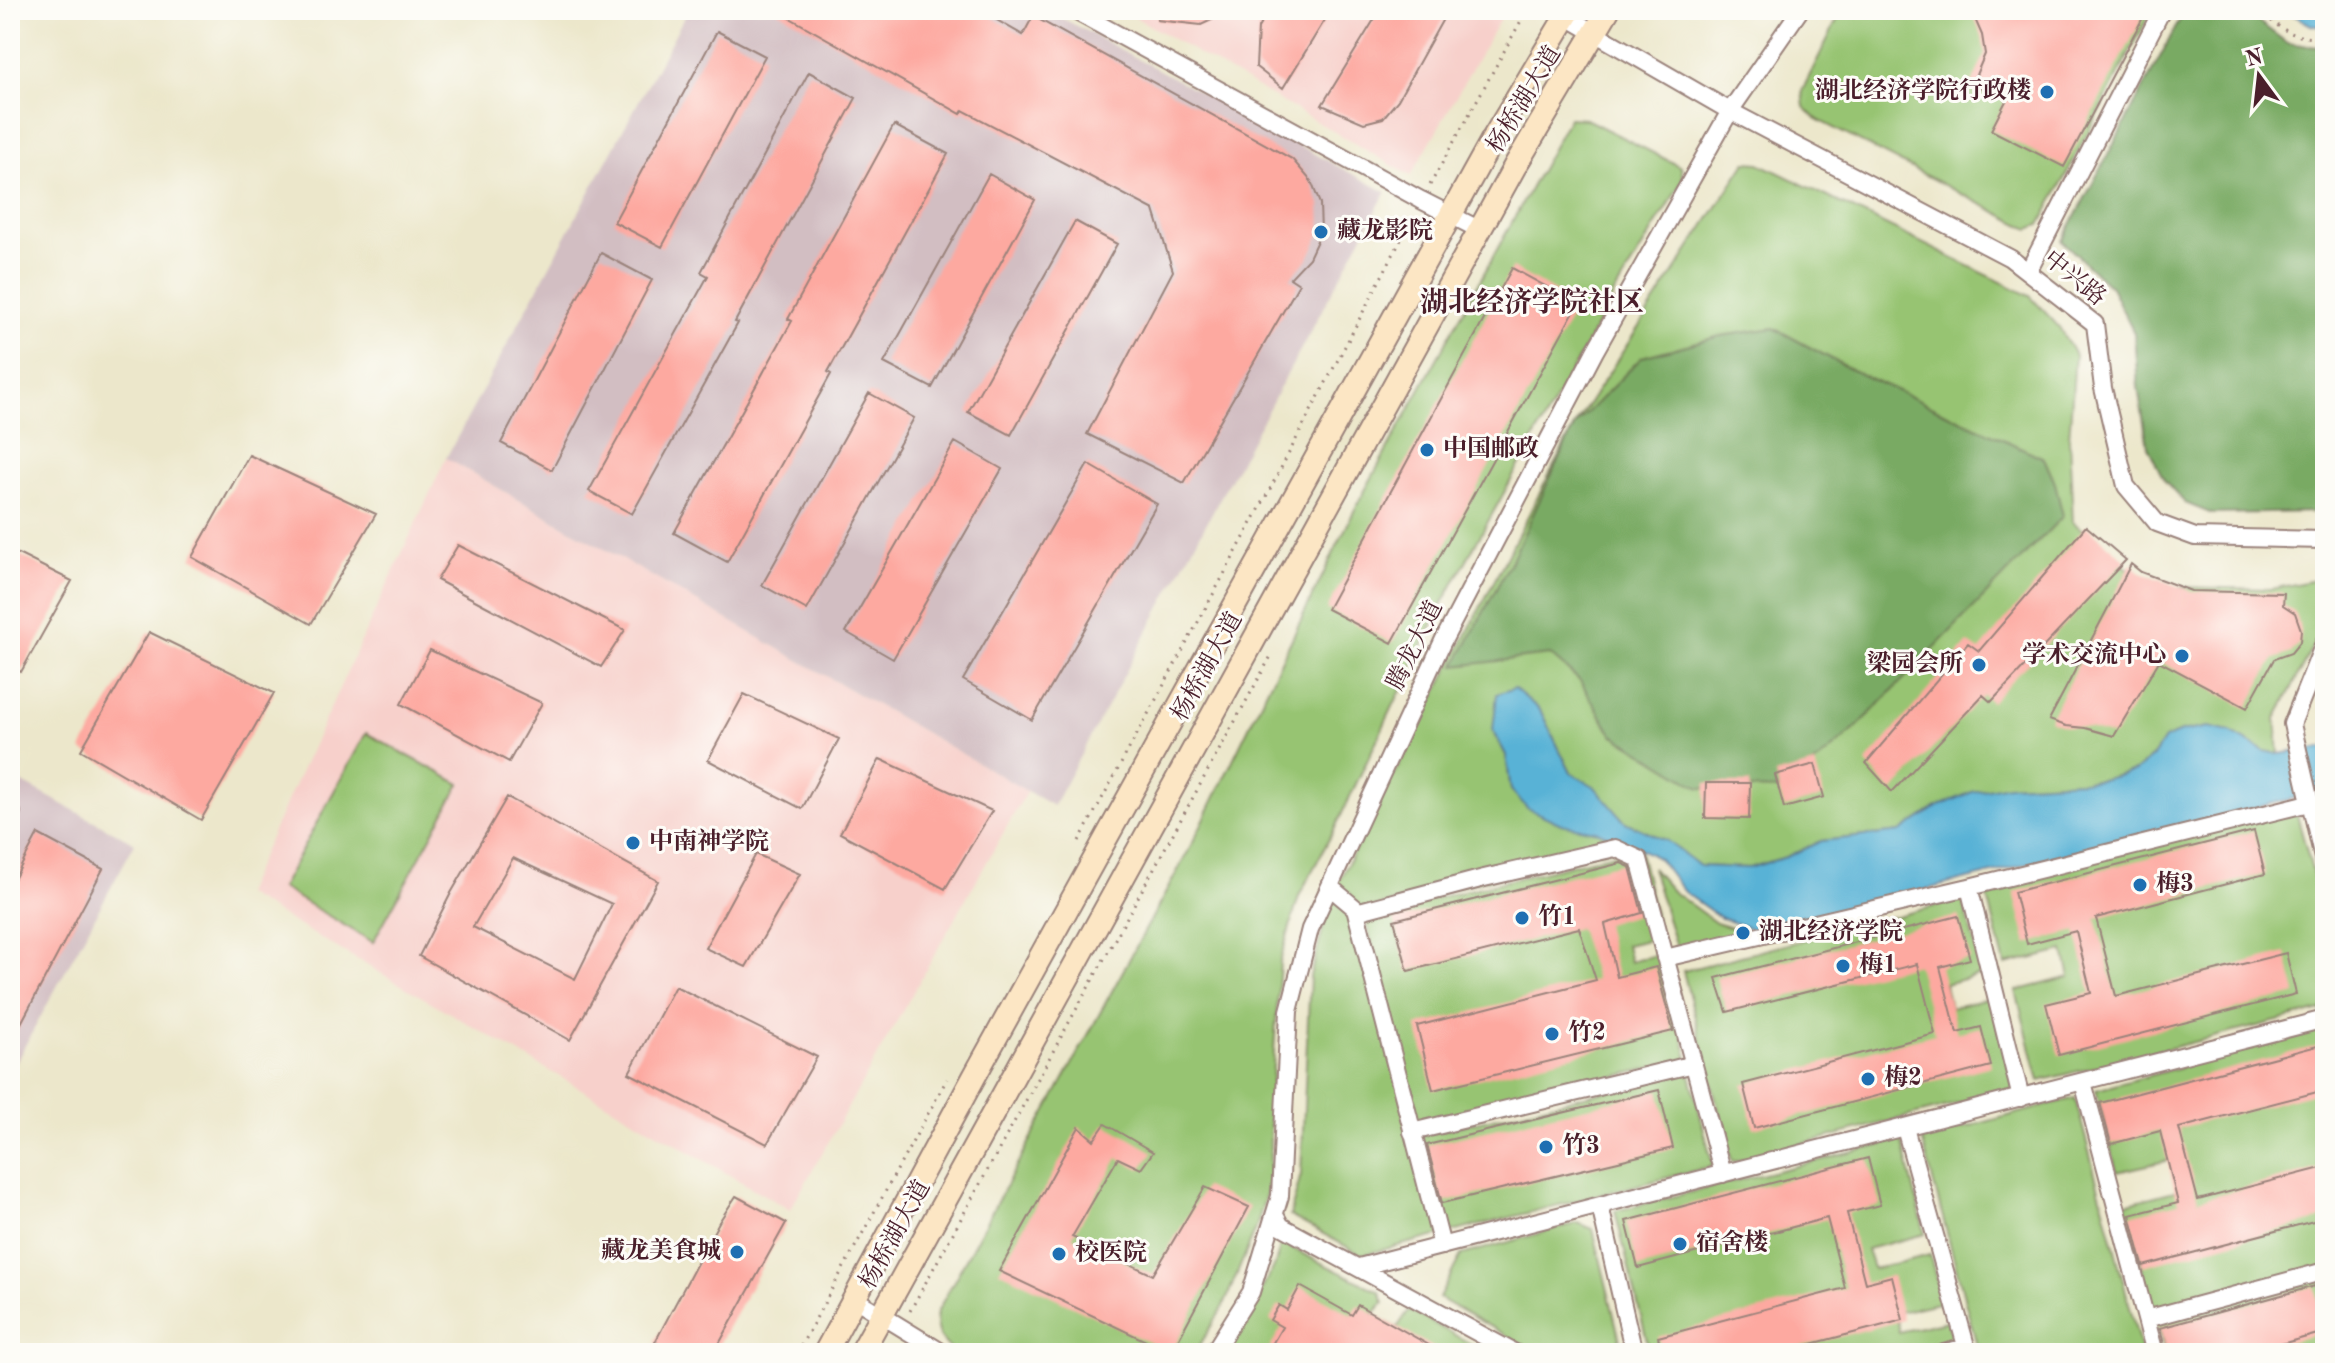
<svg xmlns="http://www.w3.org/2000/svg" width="2335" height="1363" font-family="'Old Standard TT','Noto Serif SC',serif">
	<rect width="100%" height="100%" fill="#fdfcf7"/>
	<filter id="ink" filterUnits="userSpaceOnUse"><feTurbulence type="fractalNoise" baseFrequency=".0125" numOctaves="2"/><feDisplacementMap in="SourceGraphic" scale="16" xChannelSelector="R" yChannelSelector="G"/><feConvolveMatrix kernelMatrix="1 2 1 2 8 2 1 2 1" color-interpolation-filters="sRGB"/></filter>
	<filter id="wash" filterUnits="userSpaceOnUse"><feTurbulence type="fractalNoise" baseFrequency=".006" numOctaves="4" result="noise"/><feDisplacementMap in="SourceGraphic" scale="32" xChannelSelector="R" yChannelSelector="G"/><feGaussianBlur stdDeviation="1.8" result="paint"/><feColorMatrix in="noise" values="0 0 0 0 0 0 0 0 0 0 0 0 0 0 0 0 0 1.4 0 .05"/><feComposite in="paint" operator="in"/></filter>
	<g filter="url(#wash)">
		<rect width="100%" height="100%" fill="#ece7cb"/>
		<path fill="#f7d0cb" d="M 1136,10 L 1505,10 L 1411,176 L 1133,16 Z
			M 446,458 L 1027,791 L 790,1210 L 244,894 Z"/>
		<path fill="#d2bec2" d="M 688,10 L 1047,10 L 1386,192 L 1053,806 L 446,458 Z
			M 10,776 L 135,843 L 10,1073 Z"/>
		<path fill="#97c472" stroke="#70724e" stroke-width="2" d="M 1842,10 L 2152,10 L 2040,225 L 2029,229 L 1818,120 L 1804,107 L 1802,91 Z
			M 1569,118 L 1586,119 L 1681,167 L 1683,180 L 1617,289 L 1439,610 L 1335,828 L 1299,896 L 1280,962 L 1270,1110 L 1270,1181 L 1255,1231 L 1223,1307 L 1195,1353 L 953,1351 C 939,1339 934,1331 937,1312 L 1190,848 L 1357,505 Z
			M 1746,162 L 1759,163 L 2030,296 L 2059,327 L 2075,355 L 2069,439 L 2073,522 L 2127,568 L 2177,587 L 2271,589 L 2325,578 L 2325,622 L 2276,719 L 2279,754 L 2264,751 L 2230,732 L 2208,727 L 2181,732 L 2164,739 L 2154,755 L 2135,771 L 2101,780 L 2008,785 L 1937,807 L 1900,832 L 1821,841 L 1786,857 L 1749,868 L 1699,866 L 1667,841 L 1625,822 L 1594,787 L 1571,773 L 1540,710 L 1493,730 L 1506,755 L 1511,790 L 1617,838 L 1615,848 L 1356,912 L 1414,1137 L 1689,1071 L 1713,1166 L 1362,1255 L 1290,1216 L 1301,1174 L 1310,976 L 1334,890 L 1575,425 Z
			M 366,733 L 460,784 L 373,942 L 281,888 Z
			M 2288,810 L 2297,815 L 2325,918 L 2325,1009 L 2039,1081 L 2016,991 L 2070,977 L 2064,951 L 2005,965 L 1985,886 Z
			M 1639,848 L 1660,937 L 1626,945 L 1630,962 L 1663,953 L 1688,1059 L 1416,1124 L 1365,916 Z
			M 1652,868 L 1672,891 L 1716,923 L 1750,933 L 1677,951 Z
			M 1963,899 L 1982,974 L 1945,984 L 1950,1008 L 1991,998 L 2014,1089 L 1732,1162 L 1683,971 Z
			M 2325,1028 L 2325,1353 L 2165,1353 L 2125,1204 L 2186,1188 L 2178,1158 L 2117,1172 L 2096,1090 Z
			M 2075,1098 L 2142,1353 L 1979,1353 L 1922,1139 Z
			M 1902,1140 L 1925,1234 L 1867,1249 L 1873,1269 L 1930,1255 L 1942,1302 L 1895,1313 L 1899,1332 L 1947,1321 L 1952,1339 L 1896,1353 L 1650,1353 L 1615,1211 Z
			M 1578,1223 L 1593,1229 L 1623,1353 L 1538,1353 L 1439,1298 L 1461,1255 Z
			M 1281,1243 L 1380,1292 L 1384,1303 L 1373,1314 L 1397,1328 L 1409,1310 L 1473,1345 L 1468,1353 L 1227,1353 L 1275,1265 Z"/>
		<path fill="#79aa64" stroke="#626448" stroke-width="2" d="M 2185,10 L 2243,10 L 2287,43 L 2325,48 L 2325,512 L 2212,514 L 2185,503 L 2164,480 L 2148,447 L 2138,388 L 2134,333 L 2111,287 L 2062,241 Z
			M 1774,328 L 1854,371 L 2044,458 L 2055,483 L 2063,516 L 1855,729 L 1784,790 L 1700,788 L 1612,734 L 1580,681 L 1550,655 L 1455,666 L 1513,557 L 1575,425 L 1642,357 L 1720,336 Z"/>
		<path fill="#58b2d6" stroke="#516880" stroke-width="2" d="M 2285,10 L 2325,10 L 2325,28 L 2311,25 Z
			M 1514,688 L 1540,710 L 1571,773 L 1594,786 L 1625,822 L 1667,841 L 1700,866 L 1749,868 L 1786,857 L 1821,841 L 1900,832 L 1937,807 L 1972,792 L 2008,785 L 2101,780 L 2135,771 L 2154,755 L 2164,739 L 2181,732 L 2208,727 L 2230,732 L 2264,751 L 2279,754 L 2325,747 L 2325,793 L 2299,797 L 1758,931 L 1721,918 L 1684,892 L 1659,859 L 1639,848 L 1599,832 L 1561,824 L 1527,808 L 1511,790 L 1506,755 L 1493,730 L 1497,694 Z"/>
		<g id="blocks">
			<path fill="#fda9a0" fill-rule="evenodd" d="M 776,10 L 979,10 L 1023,35 L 1033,16 L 1292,159 L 1311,181 L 1320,204 L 1321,232 L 1309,258 L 1290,278 L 1299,284 L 1184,483 L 1087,434 L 1173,271 L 1154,210 L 963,110 L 961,114 Z
				M 1158,10 L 1233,10 L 1201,25 L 1157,20 Z
				M 1269,10 L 1331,10 L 1283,88 L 1256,67 L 1258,28 Z
				M 1380,10 L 1448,10 L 1398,100 L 1383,118 L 1364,123 L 1322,105 Z
				M 1971,10 L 2147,10 L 2064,167 L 1991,130 L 2007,99 L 1972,84 L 1985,54 L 1982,35 Z
				M 717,31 L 765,56 L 662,247 L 614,222 Z
				M 809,72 L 856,98 L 735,322 L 738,323 L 632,514 L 589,491 L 708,276 L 701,272 Z
				M 894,125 L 948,154 L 828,372 L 831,374 L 727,562 L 674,533 L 792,321 L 788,319 Z
				M 989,174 L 1035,200 L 932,388 L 884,363 Z
				M 1075,221 L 1117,244 L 1011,435 L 968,412 Z
				M 601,253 L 652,280 L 552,470 L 501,443 Z
				M 1512,268 L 1578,304 L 1392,643 L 1327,609 Z
				M 869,393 L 914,418 L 807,610 L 762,585 Z
				M 955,442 L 1002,469 L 893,659 L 846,632 Z
				M 249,455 L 376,514 L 311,624 L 192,557 Z
				M 1088,464 L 1157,504 L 1032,720 L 963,680 Z
				M 2086,526 L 2126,560 L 1991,702 L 1983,695 L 1892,792 L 1866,763 L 1968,643 L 1979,651 Z
				M 458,545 L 625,630 L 601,667 L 437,580 Z
				M 10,550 L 72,581 L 21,672 L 10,667 Z
				M 2131,564 L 2141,572 L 2191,591 L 2284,593 L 2283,605 L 2295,613 L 2301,630 L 2300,642 L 2291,653 L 2274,659 L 2247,708 L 2159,661 L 2114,736 L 2085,728 L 2066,726 L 2049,720 Z
				M 149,632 L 274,693 L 201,820 L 81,750 Z
				M 430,650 L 542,703 L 509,762 L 401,704 Z
				M 744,694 L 839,739 L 802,809 L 708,760 Z
				M 880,759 L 992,811 L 945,889 L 840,833 Z
				M 1815,764 L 1824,797 L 1784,808 L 1775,775 Z
				M 1706,783 L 1750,783 L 1749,819 L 1705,818 Z
				M 507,797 L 658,881 L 570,1040 L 419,956 L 451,893 ZM 513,858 L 612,904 L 575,979 L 473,927 Z
				M 2254,831 L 2265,874 L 2096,918 L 2116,996 L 2286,953 L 2296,994 L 2059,1055 L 2046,1004 L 2091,993 L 2076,931 L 2027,944 L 2014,892 Z
				M 38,834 L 103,869 L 10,1044 L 10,887 Z
				M 756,854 L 800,874 L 746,967 L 705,948 Z
				M 1621,863 L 1630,867 L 1642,913 L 1605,924 L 1617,977 L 1656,967 L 1673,1031 L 1433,1090 L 1417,1026 L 1596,980 L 1579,928 L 1408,971 L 1394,920 Z
				M 1958,916 L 1970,959 L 1940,967 L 1957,1033 L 1981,1027 L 1991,1066 L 1754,1128 L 1743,1084 L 1935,1034 L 1917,964 L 1727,1012 L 1716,978 Z
				M 675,986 L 817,1057 L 767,1144 L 629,1073 Z
				M 2325,1044 L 2325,1090 L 2179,1128 L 2198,1200 L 2325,1167 L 2325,1218 L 2143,1266 L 2130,1215 L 2178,1203 L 2160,1131 L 2111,1144 L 2100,1103 Z
				M 1659,1090 L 1673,1148 L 1442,1203 L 1427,1145 Z
				M 1105,1124 L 1153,1152 L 1141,1169 L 1118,1158 L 1072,1237 L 1153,1275 L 1205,1187 L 1249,1207 L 1171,1353 L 999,1271 L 1079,1127 L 1094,1140 Z
				M 1868,1158 L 1880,1205 L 1847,1213 L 1865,1283 L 1892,1276 L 1903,1320 L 1777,1353 L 1662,1353 L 1658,1337 L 1845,1288 L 1827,1218 L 1638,1268 L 1626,1221 Z
				M 736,1196 L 786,1223 L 714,1353 L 675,1353 L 655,1342 L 719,1222 Z
				M 1300,1286 L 1352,1315 L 1358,1305 L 1443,1353 L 1267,1353 L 1282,1327 L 1270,1320 L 1279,1305 L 1287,1310 Z
				M 2315,1286 L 2325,1332 L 2248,1353 L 2166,1353 L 2160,1328 Z"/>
		</g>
	</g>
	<g filter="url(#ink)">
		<use href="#blocks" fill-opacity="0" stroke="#9b837b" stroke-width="2"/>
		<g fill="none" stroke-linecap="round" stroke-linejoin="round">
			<g stroke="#9b837b" stroke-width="12">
				<path id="lane" d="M 10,808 L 16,812"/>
			</g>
			<g stroke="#9b837b" stroke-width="20">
				<path id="street" d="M 1073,10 L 1421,200 L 1480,230
					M 1567,17 L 1730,111 L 2010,258 L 2095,324 L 2103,388 L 2126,486 L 2157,523 L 2195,537 L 2325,540
					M 2028,272 L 2162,10
					M 2325,641 L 2292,724 L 2325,867
					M 1330,887 L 1355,908 L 1442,1246
					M 1969,887 L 2021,1098
					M 1356,912 L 1484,878 L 1615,848 L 1639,859 L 1723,1174
					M 1665,958 L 1969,887 L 2309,803
					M 2083,1082 L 2155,1353
					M 1905,1128 L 1968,1353
					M 1412,1132 L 1694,1064
					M 1600,1206 L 1634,1353
					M 1275,1215 L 1281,1226 L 1515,1353
					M 1359,1267 L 2325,1019
					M 855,1299 L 943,1353
					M 2146,1319 L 2325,1271
					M 1213,1353 L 1251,1292 L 1280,1196 L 1289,1011 L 1310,929 L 1443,641 L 1595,351 L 1730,111 L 1800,10
					M 1944,1353 L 1966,1347"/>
			</g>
			<g stroke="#9b837b" stroke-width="26">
				<path id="secondary" d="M 825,1353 L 974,1077 L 1491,142 L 1570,10
					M 861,1353 L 1515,166 L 1608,10"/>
			</g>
			<path stroke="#9b837b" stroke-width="3" stroke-dasharray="2 6" stroke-linecap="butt" d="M 2259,10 C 2279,29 2297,41 2325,37
				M 1430,185 L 1527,10
				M 1079,841 L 1260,508 L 1413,217
				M 910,1311 L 1271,656
				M 797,1353 L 947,1079
				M 887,1353 L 893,1342"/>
			<use href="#lane" stroke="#fff" stroke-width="8"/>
			<use href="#street" stroke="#fff" stroke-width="16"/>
			<use href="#secondary" stroke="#fce6c4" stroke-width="22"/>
		</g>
	</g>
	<g fill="#1f6fb2" stroke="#fdfcf7" stroke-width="3">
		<circle cx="2047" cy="92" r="8"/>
		<circle cx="1321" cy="232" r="8"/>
		<circle cx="1427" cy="450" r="8"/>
		<circle cx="2182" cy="656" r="8"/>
		<circle cx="1979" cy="665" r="8"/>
		<circle cx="633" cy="843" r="8"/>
		<circle cx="2140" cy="885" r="8"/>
		<circle cx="1522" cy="918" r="8"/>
		<circle cx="1743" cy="933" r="8"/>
		<circle cx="1843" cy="966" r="8"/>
		<circle cx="1552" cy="1034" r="8"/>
		<circle cx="1868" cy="1079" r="8"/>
		<circle cx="1546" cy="1147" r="8"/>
		<circle cx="1680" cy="1244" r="8"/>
		<circle cx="737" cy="1252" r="8"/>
		<circle cx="1059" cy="1254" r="8"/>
	</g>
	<g text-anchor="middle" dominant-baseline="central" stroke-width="6" stroke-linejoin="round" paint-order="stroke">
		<g font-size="24" font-weight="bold" fill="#4a1f2b" stroke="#fdfcf7" text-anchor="start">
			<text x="2031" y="92" text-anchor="end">湖北经济学院行政楼</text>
			<text x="1337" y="232">藏龙影院</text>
			<text x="1443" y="450">中国邮政</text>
			<text x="2166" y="656" text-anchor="end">学术交流中心</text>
			<text x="1963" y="665" text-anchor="end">梁园会所</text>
			<text x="649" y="843">中南神学院</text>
			<text x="2156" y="885">梅3</text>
			<text x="1538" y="918">竹1</text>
			<text x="1759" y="933">湖北经济学院</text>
			<text x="1859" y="966">梅1</text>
			<text x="1568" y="1034">竹2</text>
			<text x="1884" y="1079">梅2</text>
			<text x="1562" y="1147">竹3</text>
			<text x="1696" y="1244">宿舍楼</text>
			<text x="721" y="1252" text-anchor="end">藏龙美食城</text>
			<text x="1075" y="1254">校医院</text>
		</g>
		<g font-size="24" fill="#4a1f2b" stroke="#fdfcf7">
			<text transform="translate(1525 100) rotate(-59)">杨桥湖大道</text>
			<text transform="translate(2074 279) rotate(39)">中兴路</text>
			<text transform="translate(1416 646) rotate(-64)">腾龙大道</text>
			<text transform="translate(1208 667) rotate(-61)">杨桥湖大道</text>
			<text transform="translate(896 1235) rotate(-61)">杨桥湖大道</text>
		</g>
		<g font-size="28" font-weight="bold" fill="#4a1f2b" stroke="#fdfcf7">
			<text x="1532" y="304">湖北经济学院社区</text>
		</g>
	</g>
	<rect width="2335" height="1363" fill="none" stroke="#fdfcf7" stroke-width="40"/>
	<g transform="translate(2259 76) rotate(345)" stroke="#fdfcf7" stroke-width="6" paint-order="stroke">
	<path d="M0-6L14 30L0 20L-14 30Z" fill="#4a1f2b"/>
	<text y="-12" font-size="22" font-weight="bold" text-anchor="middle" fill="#4a1f2b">N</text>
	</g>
</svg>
